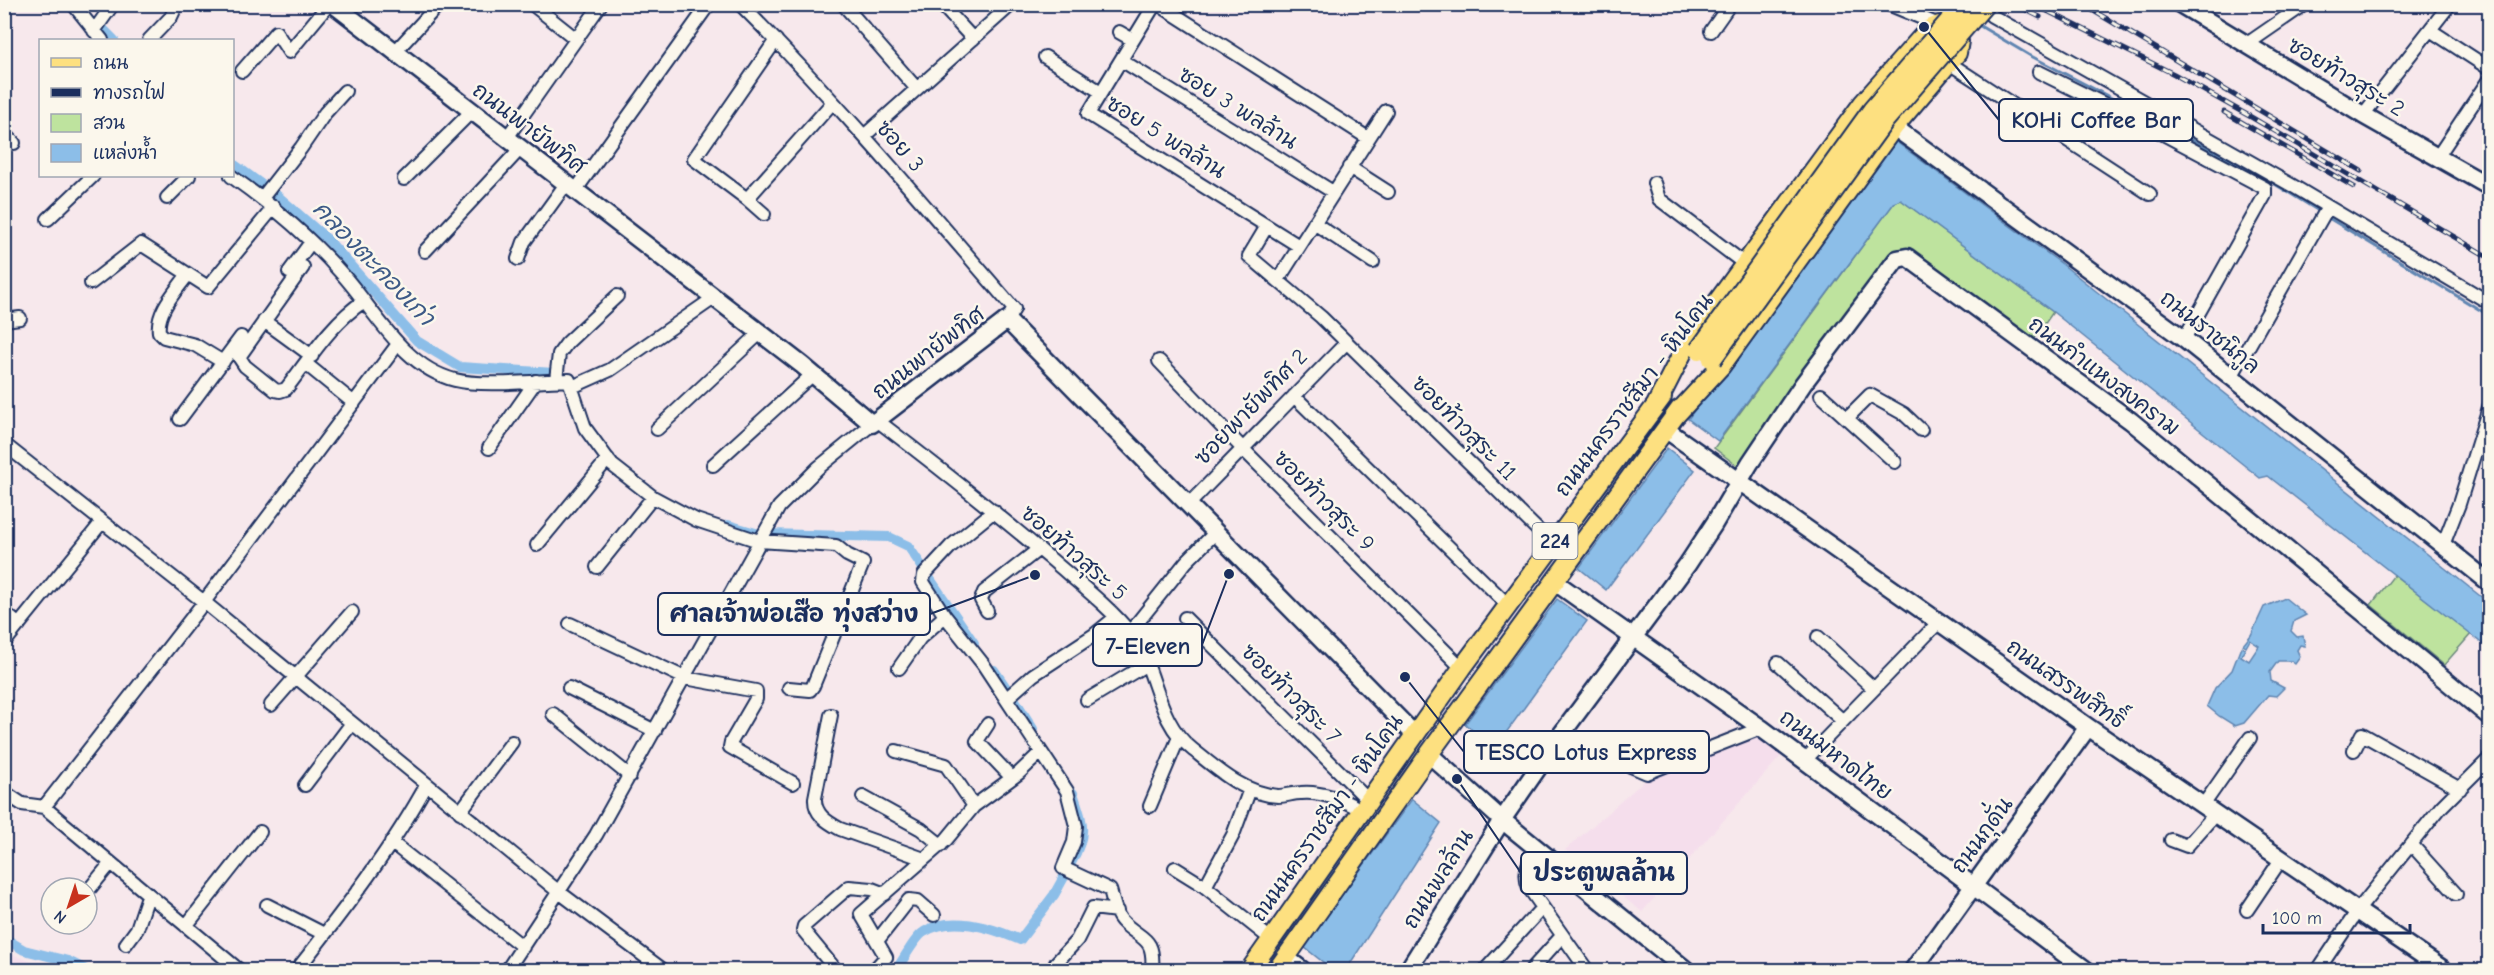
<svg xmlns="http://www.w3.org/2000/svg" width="2494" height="975" font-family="'Comic Neue','Playpen Sans Thai',sans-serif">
	<rect width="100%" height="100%" fill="#f7e8ec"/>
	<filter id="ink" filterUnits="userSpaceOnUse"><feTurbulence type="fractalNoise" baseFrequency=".0167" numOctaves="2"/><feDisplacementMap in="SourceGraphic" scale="12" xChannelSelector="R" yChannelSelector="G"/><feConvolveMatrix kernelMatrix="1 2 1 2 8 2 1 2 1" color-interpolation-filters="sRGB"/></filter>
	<g filter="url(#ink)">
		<path fill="#f5deec" d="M 1753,735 L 1781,756 L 1642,912 L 1565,850 L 1651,775 Z
			M 5,951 L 11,954 L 51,970 L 5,970 Z"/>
		<path fill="#bee39e" stroke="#6c897e" stroke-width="1.5" d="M 1901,200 L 2053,312 L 2033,341 L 1912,253 L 1739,467 L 1714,448 L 1894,203 Z
			M 2394,575 L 2471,634 L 2444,665 L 2371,605 Z"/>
		<path fill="#8cbee8" stroke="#5f85b1" stroke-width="1.5" d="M 1895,141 L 2062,264 L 2489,603 L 2489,649 L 2268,476 L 2260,478 L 2053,312 L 1901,200 L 1894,203 L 1718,441 L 1688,419 L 1891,142 Z
			M 1667,448 L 1695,470 L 1606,590 L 1579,568 Z
			M 2285,598 L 2306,615 L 2294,621 L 2291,631 L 2297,637 L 2303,636 L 2305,646 L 2300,645 L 2297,650 L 2300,657 L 2295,664 L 2291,661 L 2278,661 L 2270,672 L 2271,681 L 2284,688 L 2276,696 L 2268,695 L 2244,723 L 2235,726 L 2219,716 L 2207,706 L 2215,688 L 2232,670 L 2241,647 L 2245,649 L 2241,656 L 2249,661 L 2259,646 L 2250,640 L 2246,647 L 2243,645 L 2251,635 L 2264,607 Z
			M 1557,599 L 1587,621 L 1495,748 L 1465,724 Z
			M 1412,799 L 1441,823 L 1346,970 L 1333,970 L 1304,947 Z"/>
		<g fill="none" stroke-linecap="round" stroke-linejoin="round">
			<path stroke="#5f85b1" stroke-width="3" d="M 1975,23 L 2029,55 L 2265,178 L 2322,213
				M 2327,217 L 2490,316"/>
			<path stroke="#8cbee8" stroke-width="10" d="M 101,27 L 114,40
				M 232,163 L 265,187
				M 273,192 L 328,240 L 417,341 L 460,367 L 554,373
				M 728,525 L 759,534
				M 767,534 L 889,537 L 908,546 L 923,568
				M 928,576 L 974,643
				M 994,670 L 1009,692
				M 1013,697 L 1033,729
				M 1071,863 C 1088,832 1083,824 1073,793
				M 4,938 L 24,950 L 68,961 L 86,970
				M 896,970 C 903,961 915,937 924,932 C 952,914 993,928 1020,940 L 1054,895 L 1064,877"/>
			<g stroke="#1b2f5e" stroke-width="16">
				<path id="street" d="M 73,4 L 102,40
					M 532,4 L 576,39
					M 740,4 C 837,101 925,206 1014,309 L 1007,320
					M 843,4 L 917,89
					M 941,4 L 973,39
					M 1155,4 L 1088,114 L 1299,246
					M 1158,4 L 1368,138
					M 1888,4 L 1939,25
					M 1979,4 L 1992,16 L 2293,186 L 2490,303
					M 2488,4 L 2490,6
					M 2430,30 L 2490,69
					M 94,31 L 113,4
					M 1711,31 L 1730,4
					M 1119,32 L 1133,40
					M 149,40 L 171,17 L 177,4
					M 776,40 L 694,159 L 747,199 L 833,102
					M 2247,44 L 2305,4
					M 394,53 L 439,4
					M 1045,57 L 1101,92
					M 1121,60 L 1333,192
					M 1949,63 L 2150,194
					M 242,71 L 276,32 L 289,52 L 329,4
					M 2039,72 L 2148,126 L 2265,188 L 2265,195 L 2184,339
					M 2363,115 L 2450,4
					M 4,133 L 14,143
					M 864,136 L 1012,4
					M 506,139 L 601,4
					M 2438,156 L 2490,78
					M 1349,167 L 1388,192
					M 231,176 C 272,205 310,237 343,275 C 376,312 403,367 455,380 C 482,387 538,381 569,380 L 585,428 L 612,465 L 653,497 L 696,520 L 759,541 L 836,546 L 847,555 L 863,563 L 813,686 L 810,690 L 789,688
					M 404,179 L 471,112
					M 1654,183 L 1659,199 L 1745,264
					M 575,191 L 709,4
					M 167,198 L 189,176
					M 262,198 L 301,148 L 325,113 L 345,91
					M 747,199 L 764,214
					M 48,219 L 93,176
					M 1314,223 L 1373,262
					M 1267,226 L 1249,256 L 1321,317 L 1552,544
					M 425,251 L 520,149
					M 518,259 L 524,242 L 566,184
					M 303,267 L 239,357 L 245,366 L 275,390 L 280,391 L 286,389 C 310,358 331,323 364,301
					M 289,272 L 311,242
					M 188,274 C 177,290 156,311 159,332 L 164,337 L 195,345 L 223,362
					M 1278,280 L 1386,111
					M 91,283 L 141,244 L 208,287 L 274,207
					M 4,320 L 20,318
					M 264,321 L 312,356
					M 1159,361 L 1243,449 L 1462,668
					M 306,364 L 354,403
					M 2231,377 L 2328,207
					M 556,380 L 559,354 L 567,343 L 617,296
					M 572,387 L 610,370 L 714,298
					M 1821,395 L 1895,462
					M 1294,396 L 1508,605
					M 1847,418 L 1870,395 L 1904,414 L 1921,430
					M 180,419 L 241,337
					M 878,421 C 937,466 995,512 1052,560 C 1076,581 1112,609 1131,634 C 1158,670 1155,720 1192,749 C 1217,769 1244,794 1278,796 C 1286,796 1293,793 1301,793 C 1320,791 1345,800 1361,810
					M 657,429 L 760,333
					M 4,444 L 204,602 L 559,892 L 663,970
					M 489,448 L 536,381
					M 713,465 L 813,374
					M 1189,504 L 1347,342
					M 994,511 L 951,546 L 924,575 L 923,582 L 945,616 L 983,664 L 1067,791 L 1076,826 L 1074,842 L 1063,868 L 1110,890 C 1113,899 1115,914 1122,921 C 1141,941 1155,935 1152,970
					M 537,545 L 608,459
					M 2443,545 L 2459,504 L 2490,404
					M 597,567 L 653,497
					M 987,611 L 981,600 L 984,592 L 1039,549
					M 4,612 L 19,625
					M 1185,618 L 1368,800
					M 570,624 L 685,678 L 756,691 L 756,699 L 731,742 L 730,747 L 793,783
					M 1130,632 L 1186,562 L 1216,532
					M 1818,637 L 1874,689
					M 4,643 L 102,522
					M 1778,663 L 1843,721
					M 899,668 L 920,638 L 945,616
					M 569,688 L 655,731
					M 1006,699 L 1033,675 L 1094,635 L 1115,618
					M 1087,700 L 1147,664
					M 271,705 L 352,612
					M 553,714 L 630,776
					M 831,715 L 815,798 C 814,814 827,822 840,829 L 924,859
					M 988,724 L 977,741 L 1012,778
					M 1560,736 L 1647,773 L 1761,728
					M 2354,750 L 2362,734 L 2460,789
					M 896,751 L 946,765 L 974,806
					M 1804,761 L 1938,623
					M 305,785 L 352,723
					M 4,792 L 22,804 L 44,807 L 239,970
					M 863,797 L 921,829 L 941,845
					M 2204,804 L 2250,738
					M 1150,806 L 1179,737
					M 44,807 L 204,602 L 398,344
					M 460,812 L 512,742
					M 2171,840 L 2187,846 L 2216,813
					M 391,842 L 523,947
					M 2411,844 L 2456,894
					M 1536,849 C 1528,863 1523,872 1529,888 L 1587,970
					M 1175,868 L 1204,886 L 1272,940
					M 2489,878 L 2490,877
					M 1205,887 L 1233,835 L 1250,789
					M 87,892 L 110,864
					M 267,905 L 324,934
					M 2247,910 L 2282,858
					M 186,926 L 260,832
					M 877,941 L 909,900 L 918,901 L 934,915
					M 126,944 L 137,929 L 148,896
					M 1486,969 L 1542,908
					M 297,970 C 343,911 391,850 427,784
					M 507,970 L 596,835 L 779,507 L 818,468 L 872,424
					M 836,970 L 803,930 L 804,926 L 849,887 L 872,889 L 885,894
					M 874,970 L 886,957 L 861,914 L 946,840 L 974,806 L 1019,773 L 1041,752
					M 1056,970 L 1056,963 L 1077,940 L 1093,908 L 1117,911
					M 1531,970 L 1562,936
					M 2318,970 L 2358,910 L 2441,807 L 2490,758"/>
			</g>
			<g stroke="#1b2f5e" stroke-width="21">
				<path id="secondary" d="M 333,4 L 802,365 L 872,424 L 1007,320 L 1415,735
					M 2180,4 L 2363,115 L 2490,187
					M 1894,127 L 2184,339 L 2490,583
					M 1665,429 L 2088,727 L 2444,970
					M 1555,582 L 1761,728 L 2086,970
					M 1429,754 L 1502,820 L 1686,970
					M 1286,958 L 1302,970
					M 1408,970 L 1502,820 L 1560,736 L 1687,565 L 1714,524 L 1750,463 L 1803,384 L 1897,259 L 1907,257 L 2131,421 L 2490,717
					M 1913,970 L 2088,727"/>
			</g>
			<g stroke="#1b2f5e" stroke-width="22">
				<path id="primary" d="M 1656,405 L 1688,342 L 1745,264 L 1863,103 L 1929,29 L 1939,25 L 1953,30 L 1959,41 L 1957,53 L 1894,127 L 1721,366 L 1674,417
					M 1250,970 L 1462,668 L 1662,397
					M 1277,970 L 1429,754 L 1680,409"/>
			</g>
			<use href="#street" stroke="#fbf7ec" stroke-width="12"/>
			<use href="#secondary" stroke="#fbf7ec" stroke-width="16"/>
			<use href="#primary" stroke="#fde080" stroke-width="18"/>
			<g stroke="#1b2f5e" stroke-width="5">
				<path id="rail" d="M 2014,4 L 2040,17
					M 2033,4 L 2174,74 L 2251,117 L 2490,258
					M 2082,4 L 2361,171
					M 2224,112 L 2354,187"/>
			</g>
			<use href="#rail" stroke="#fbf7ec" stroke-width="3" stroke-dasharray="9" stroke-linecap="butt"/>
			<g stroke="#1b2f5e" stroke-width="22" stroke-linecap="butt">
				<path id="primary-bridge" d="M 1699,350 L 1872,110 L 1964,4
					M 1712,359 L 1885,120 L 1985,4"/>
			</g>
			<use href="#primary-bridge" stroke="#fde080" stroke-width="18"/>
		</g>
	</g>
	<g text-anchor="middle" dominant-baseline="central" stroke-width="5" stroke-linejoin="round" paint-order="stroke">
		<rect fill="#fbf7ec" stroke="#5e6b89" stroke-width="1.5" x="1532.5" y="523" width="45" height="36" rx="4.5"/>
		<g font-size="21" font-weight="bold" fill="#1b2f5e">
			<text x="1555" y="541">224</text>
		</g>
		<g font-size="22" fill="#1b2f5e" stroke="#fbf7ec">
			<text transform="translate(2346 77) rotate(31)">ซอยท้าวสุระ 2</text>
			<text transform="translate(1238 108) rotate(32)">ซอย 3 พลล้าน</text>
			<text transform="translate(529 128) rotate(37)">ถนนพายัพทิศ</text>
			<text transform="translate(1166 137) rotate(32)">ซอย 5 พลล้าน</text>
			<text transform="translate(900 146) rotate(49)">ซอย 3</text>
			<text transform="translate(2210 332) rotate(38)">ถนนราชนิกูล</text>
			<text transform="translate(928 353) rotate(-38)">ถนนพายัพทิศ</text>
			<text transform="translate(2104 376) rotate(37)">ถนนกำแหงสงคราม</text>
			<text transform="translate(1634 395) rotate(-53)">ถนนนครราชสีมา - หินโคน</text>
			<text transform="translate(1251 407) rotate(-46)">ซอยพายัพทิศ 2</text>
			<text transform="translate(1464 428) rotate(45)">ซอยท้าวสุระ 11</text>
			<text transform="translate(1324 501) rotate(45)">ซอยท้าวสุระ 9</text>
			<text transform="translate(1074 553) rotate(41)">ซอยท้าวสุระ 5</text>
			<text transform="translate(2066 684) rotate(35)">ถนนสรรพสิทธิ์</text>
			<text transform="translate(1291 694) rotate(45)">ซอยท้าวสุระ 7</text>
			<text transform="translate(1836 755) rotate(37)">ถนนมหาดไทย</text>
			<text transform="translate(1327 818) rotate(-55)">ถนนนครราชสีมา - หินโคน</text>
			<text transform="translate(1982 835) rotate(-54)">ถนนกุดั่น</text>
			<text transform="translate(1438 879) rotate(-58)">ถนนพลล้าน</text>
		</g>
		<g font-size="24" font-style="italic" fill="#3d5a87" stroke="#fbf7ec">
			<text transform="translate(374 263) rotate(46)">คลองตะคองเก่า</text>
		</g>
	</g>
	<path fill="none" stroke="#1b2f5e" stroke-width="2" d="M1924 27L1999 120M1035 575L930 614M1229 574L1202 645M1405 677L1464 752M1457 779L1521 873"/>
	<g fill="#1b2f5e" stroke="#fbf7ec" stroke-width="2">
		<circle cx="1924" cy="27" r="6"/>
		<circle cx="1035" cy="575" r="6"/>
		<circle cx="1229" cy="574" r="6"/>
		<circle cx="1405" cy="677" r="6"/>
		<circle cx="1457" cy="779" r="6"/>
	</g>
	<g fill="#fbf7ec" stroke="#1b2f5e" stroke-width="2">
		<rect x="1999" y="99" width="194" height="42" rx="6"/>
		<rect x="658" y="593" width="272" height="42" rx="6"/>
		<rect x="1093" y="624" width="109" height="42" rx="6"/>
		<rect x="1464" y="731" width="245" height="42" rx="6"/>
		<rect x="1521" y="852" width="166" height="42" rx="6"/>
	</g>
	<g font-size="24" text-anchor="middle" font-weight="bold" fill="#1b2f5e">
		<text x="2096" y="128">KOHi Coffee Bar</text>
		<text x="794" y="622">ศาลเจ้าพ่อเสือ ทุ่งสว่าง</text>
		<text x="1148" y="654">7-Eleven</text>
		<text x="1586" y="760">TESCO Lotus Express</text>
		<text x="1604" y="881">ประตูพลล้าน</text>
	</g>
	<rect width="2494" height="975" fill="none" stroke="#fbf7ec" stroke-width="24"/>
	<rect x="12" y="12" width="2470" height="951" fill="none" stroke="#1b2f5e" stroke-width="2" filter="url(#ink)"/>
	<rect x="39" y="39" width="195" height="138" fill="#fbf7ec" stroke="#a1a7b3" stroke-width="1.5"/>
	<rect x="51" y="58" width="30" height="9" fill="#fde080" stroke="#a1a7b3" stroke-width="1.5"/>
	<text x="93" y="69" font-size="18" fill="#1b2f5e">ถนน</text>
	<rect x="51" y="88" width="30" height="9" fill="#1b2f5e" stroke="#a1a7b3" stroke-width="1.5"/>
	<text x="93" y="99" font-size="18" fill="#1b2f5e">ทางรถไฟ</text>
	<rect x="51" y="114" width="30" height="18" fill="#bee39e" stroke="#a1a7b3" stroke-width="1.5"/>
	<text x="93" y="129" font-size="18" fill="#1b2f5e">สวน</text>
	<rect x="51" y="144" width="30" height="18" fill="#8cbee8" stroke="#a1a7b3" stroke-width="1.5"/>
	<text x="93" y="159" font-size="18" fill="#1b2f5e">แหล่งน้ำ</text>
	<g transform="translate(69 906) rotate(219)"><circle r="28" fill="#fbf7ec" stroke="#a1a7b3" stroke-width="1.5"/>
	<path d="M0-4.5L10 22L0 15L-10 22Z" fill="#c8321e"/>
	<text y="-9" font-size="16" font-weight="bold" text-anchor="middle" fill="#1b2f5e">N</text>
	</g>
	<path d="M2263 924v9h147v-9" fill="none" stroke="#1b2f5e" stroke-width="3"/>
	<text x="2272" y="924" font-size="18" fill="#1b2f5e" stroke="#fbf7ec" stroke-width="4.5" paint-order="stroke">100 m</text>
</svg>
